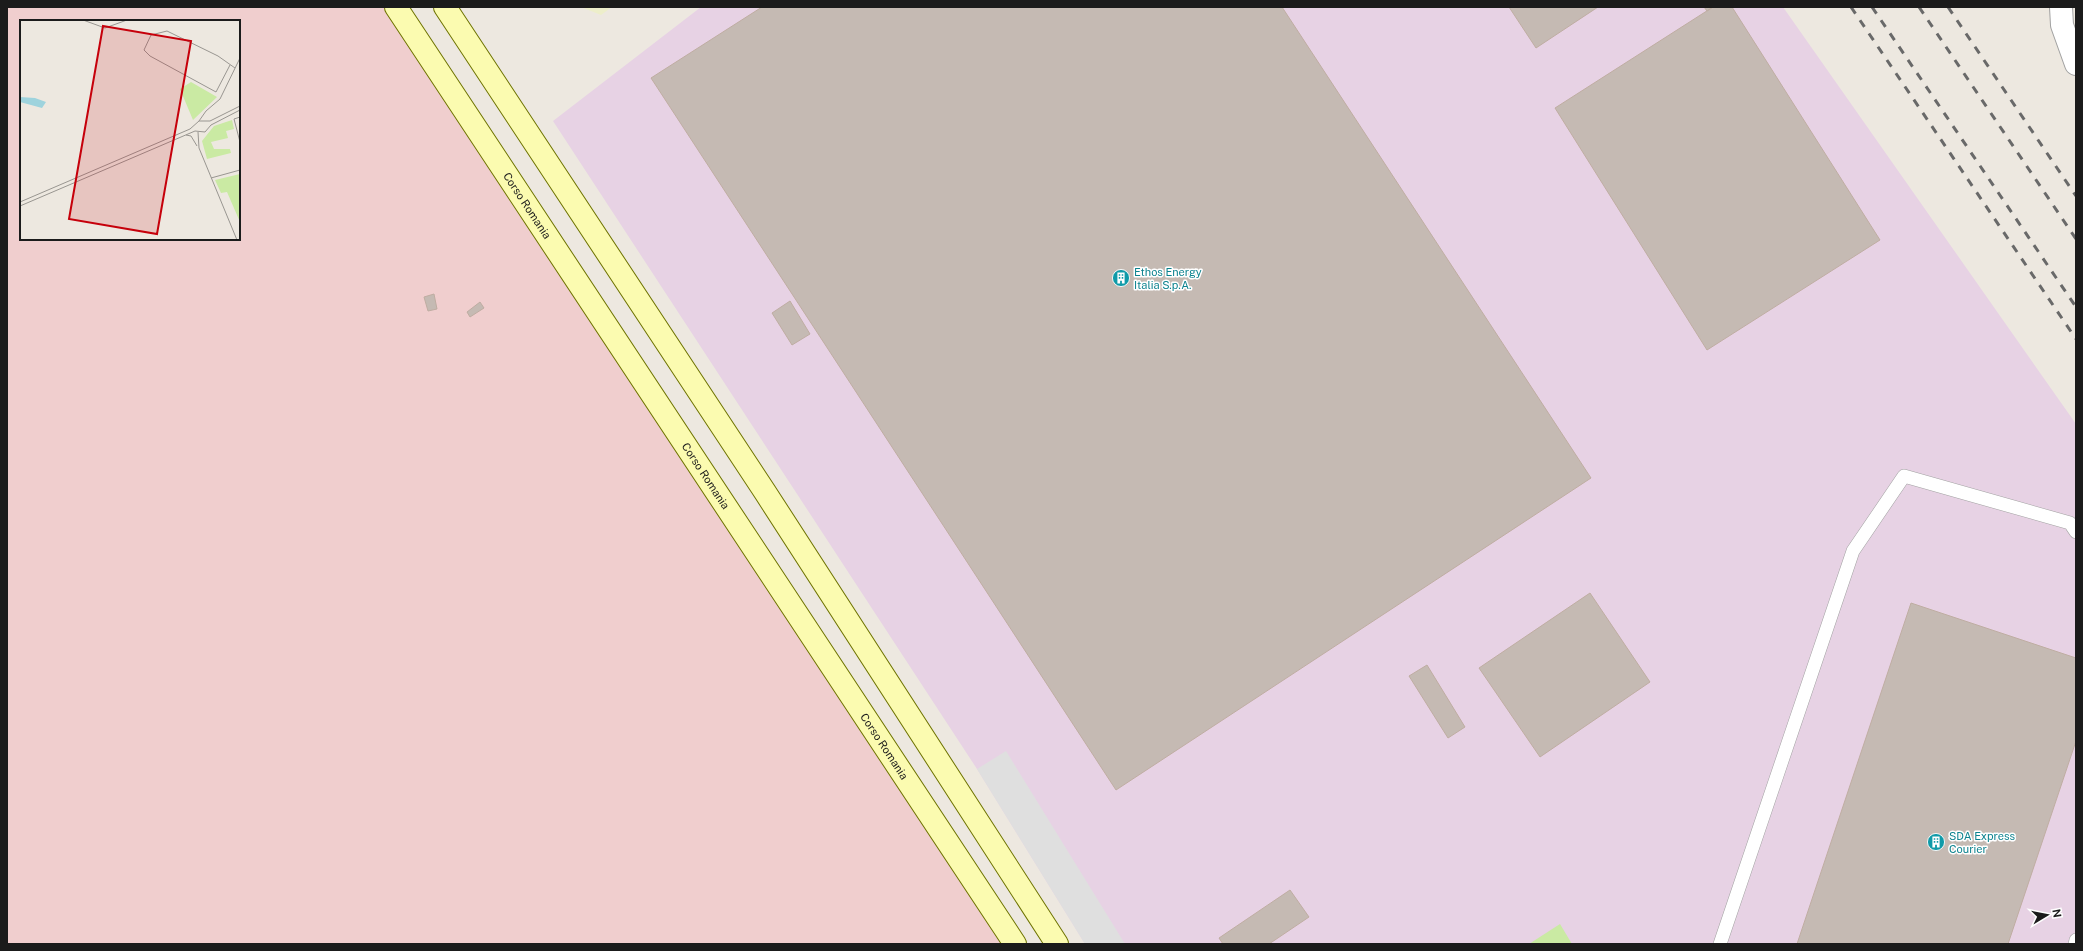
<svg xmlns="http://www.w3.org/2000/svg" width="2083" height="951" font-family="'Public Sans',sans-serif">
	<rect width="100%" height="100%" fill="#ede8e0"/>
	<path fill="#f0cece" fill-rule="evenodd" d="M 7,7 L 396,7 L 1014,944 L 7,944 ZM 21,21 L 239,21 L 239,239 L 21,239 Z"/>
	<path fill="#e7d2e4" d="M 701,7 L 1783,7 L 2076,424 L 2076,944 L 1085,944 L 977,769 L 553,121 Z"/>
	<path fill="#edeeca" d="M 581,7 L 612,7 L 601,15 Z"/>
	<path fill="#caeaa3" d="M 1560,924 L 1572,944 L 1529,944 Z"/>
	<path fill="#dfdfdf" d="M 1006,751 L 1125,944 L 1085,944 L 977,769 Z"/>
	<path fill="#c5bab3" stroke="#bfada2" d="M 762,7 L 1282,7 L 1591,478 L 1116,790 L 651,78 Z
		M 1509,7 L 1598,7 L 1536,48 Z
		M 1704,7 L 1713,7 L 1707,11 Z
		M 1713,7 L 1732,7 L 1880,240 L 1707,350 L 1555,108 Z
		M 434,294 L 437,309 L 428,311 L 424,297 Z
		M 790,301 L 810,334 L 792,345 L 772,313 Z
		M 480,302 L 484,308 L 470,317 L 467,312 Z
		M 1590,593 L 1650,682 L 1540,757 L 1479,668 Z
		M 1911,603 L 2076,658 L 2076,741 L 2008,944 L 1797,944 Z
		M 1427,665 L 1465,727 L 1448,738 L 1409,676 Z
		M 1290,890 L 1309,917 L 1269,944 L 1223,944 L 1219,938 Z"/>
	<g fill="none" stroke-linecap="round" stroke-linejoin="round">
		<g stroke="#a2a2a2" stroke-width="14">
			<path id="service" d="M 1720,944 L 1853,551 L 1904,476 L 2070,523 L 2076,532
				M 2075,944 L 2076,940"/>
		</g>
		<g stroke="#a2a2a2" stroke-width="24">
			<path id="minor" d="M 2061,7 L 2062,25 L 2076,64"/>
		</g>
		<g stroke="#6e7301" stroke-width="24">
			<g id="secondary">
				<path id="s1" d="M 396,7 L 1015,944"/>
				<path d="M 445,7 L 765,492 L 1057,944"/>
			</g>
		</g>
		<use href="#service" stroke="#fff" stroke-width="13"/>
		<use href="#minor" stroke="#fff" stroke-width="22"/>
		<use href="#secondary" stroke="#fbfbb0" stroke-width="22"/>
		<path stroke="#696969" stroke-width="3" stroke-dasharray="8 8" stroke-linecap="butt" d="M 1851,7 L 2076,339
			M 1872,7 L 2076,307
			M 1919,7 L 2076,239
			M 1948,7 L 2076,196"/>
	</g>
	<defs>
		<g id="building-disc" transform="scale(0.9)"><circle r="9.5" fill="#0f9aa8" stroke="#fff"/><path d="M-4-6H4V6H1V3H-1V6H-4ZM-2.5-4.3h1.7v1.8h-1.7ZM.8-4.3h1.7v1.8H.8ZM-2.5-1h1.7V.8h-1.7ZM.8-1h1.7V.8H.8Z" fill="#fff"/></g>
	</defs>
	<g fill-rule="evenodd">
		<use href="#building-disc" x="1121" y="278"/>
		<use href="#building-disc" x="1936" y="842"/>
	</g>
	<g text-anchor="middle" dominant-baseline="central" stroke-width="3" stroke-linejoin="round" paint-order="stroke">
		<g font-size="11" fill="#1b1b1b" stroke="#fff">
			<text stroke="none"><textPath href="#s1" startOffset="238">Corso Romania</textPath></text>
			<text stroke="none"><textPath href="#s1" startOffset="562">Corso Romania</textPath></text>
			<text stroke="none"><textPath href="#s1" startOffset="886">Corso Romania</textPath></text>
		</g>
		<g font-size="11" fill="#0d838f" stroke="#fff" text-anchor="start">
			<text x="1134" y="272">Ethos Energy<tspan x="1134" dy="13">Italia S.p.A.</tspan></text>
			<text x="1949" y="836">SDA Express<tspan x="1949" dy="13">Courier</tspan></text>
		</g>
	</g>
	<g transform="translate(20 20)">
		<rect width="220" height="220" fill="#ede8e0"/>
		<path d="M 171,62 L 197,77 L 173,100 L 160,69 ZM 212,100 L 214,109 L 206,111 L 208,118 L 191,122 L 194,129 L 210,129 L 211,133 L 187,139 L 182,121 L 194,106 ZM 220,154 L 220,202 L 207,172 L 201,173 L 195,160 Z" fill="#caeaa3"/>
		<path d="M 0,77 L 15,78 L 26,82 L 22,88 L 0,82 Z" fill="#9ed3dd"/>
		<path fill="none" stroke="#999691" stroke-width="1" d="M 63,0 L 85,8 L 107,0M 210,45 L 196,72 L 130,36 L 124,30 L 131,15 L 147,11 L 198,36 L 215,48M 220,97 L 214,99 L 220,122M 179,101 L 186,91 L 200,79 L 220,38M 178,112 L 179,128 L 217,220M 166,115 L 171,116 L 177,126M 191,158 L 220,150M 0,182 L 170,109 L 179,101 L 190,101 L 220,86M 0,186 L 175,111 L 185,112 L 191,105 L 220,90"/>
		<path fill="#c6000b" fill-opacity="0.15" stroke="#c6000b" stroke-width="2" d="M 83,6 L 171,21 L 137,214 L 49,199 Z"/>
		<rect width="220" height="220" fill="none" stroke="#1b1b1b" stroke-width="2"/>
	</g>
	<rect width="2083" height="951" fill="none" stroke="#1b1b1b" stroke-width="16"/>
	<g transform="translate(2047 915) rotate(80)" stroke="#ffffff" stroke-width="3" paint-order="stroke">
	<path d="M0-3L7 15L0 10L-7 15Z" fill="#1b1b1b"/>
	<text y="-6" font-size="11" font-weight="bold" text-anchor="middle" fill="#1b1b1b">N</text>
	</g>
</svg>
